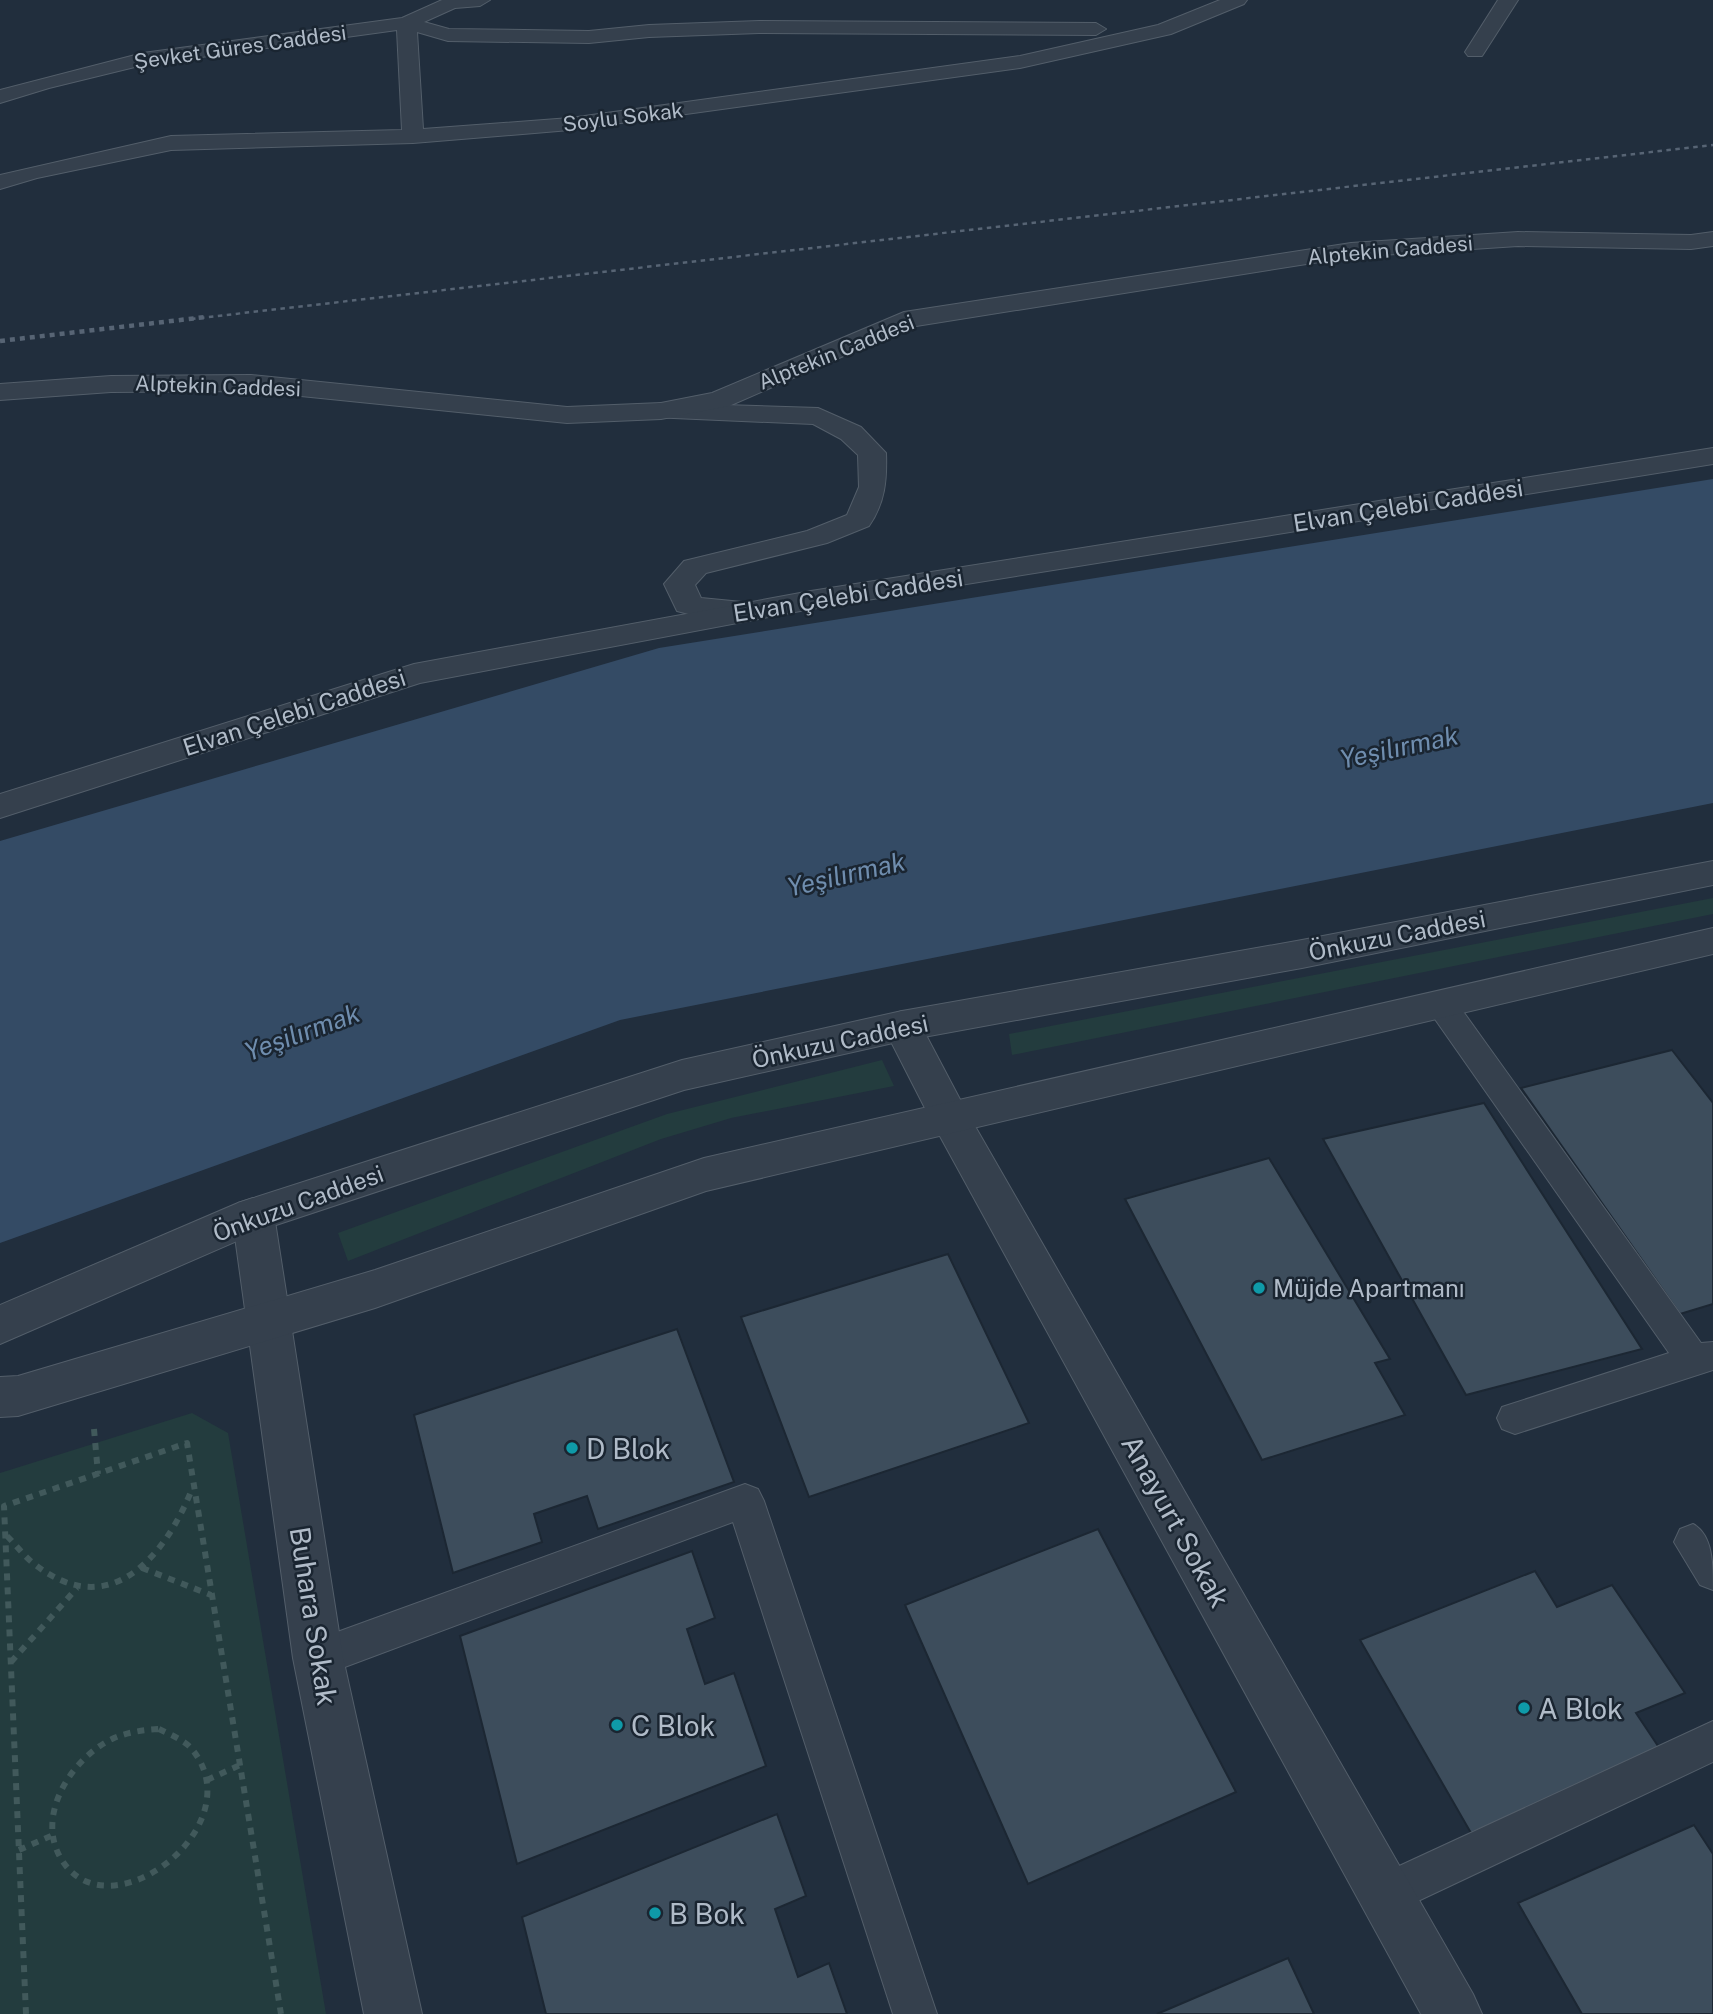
<svg xmlns="http://www.w3.org/2000/svg" width="1713" height="2014" font-family="'Public Sans',sans-serif">
	<rect width="100%" height="100%" fill="#212e3d"/>
	<path fill="#233c3e" d="M 1713,898 L 1713,914 L 1012,1055 L 1009,1034 Z
		M 882,1060 L 894,1086 L 731,1118 L 661,1139 L 348,1261 L 338,1233 L 667,1114 Z
		M 192,1413 L 228,1433 L 326,2014 L 0,2014 L 0,1473 Z"/>
	<path fill="#344b65" d="M 1713,479 L 1713,803 L 620,1020 L 0,1243 L 0,841 L 659,648 Z"/>
	<path fill="#3d4d5c" stroke="#1c2733" stroke-width="2" d="M 1672,1050 L 1713,1103 L 1713,1304 L 1680,1314 L 1521,1088 Z
		M 1484,1103 L 1642,1349 L 1466,1395 L 1323,1139 Z
		M 1269,1158 L 1390,1359 L 1375,1363 L 1405,1415 L 1262,1460 L 1125,1199 Z
		M 948,1254 L 1029,1423 L 809,1497 L 741,1317 Z
		M 677,1329 L 734,1482 L 598,1529 L 587,1496 L 563,1504 L 534,1514 L 542,1542 L 453,1573 L 414,1415 Z
		M 1098,1529 L 1236,1792 L 1028,1884 L 905,1605 Z
		M 692,1551 L 715,1618 L 687,1629 L 705,1684 L 734,1673 L 766,1766 L 517,1864 L 460,1636 Z
		M 1535,1571 L 1557,1607 L 1612,1585 L 1685,1693 L 1636,1713 L 1662,1752 L 1471,1833 L 1360,1640 Z
		M 777,1814 L 806,1896 L 775,1909 L 798,1977 L 829,1963 L 847,2014 L 546,2014 L 522,1917 Z
		M 1694,1825 L 1713,1854 L 1713,2014 L 1582,2014 L 1518,1903 Z
		M 1288,1958 L 1314,2014 L 1157,2014 L 1164,2011 Z"/>
	<g fill="none" stroke-linecap="round" stroke-linejoin="round">
		<g stroke="#535e6a" stroke-width="2">
			<path id="service" d="M 1441,993 L 1452,996 L 1701,1343 L 1713,1342 L 1713,1370 L 1515,1434 L 1502,1429 L 1497,1418 L 1502,1407 L 1669,1353 L 1430,1012 L 1426,1004 L 1430,996 Z
				M 745,1484 L 758,1489 L 764,1501 L 937,2014 L 893,2014 L 733,1522 L 318,1677 L 304,1672 L 298,1658 L 304,1644 L 318,1639 Z
				M 1693,1524 C 1713,1535 1713,1564 1713,1590 L 1700,1585 L 1674,1542 L 1680,1529 Z
				M 1713,1721 L 1713,1762 L 1401,1909 L 1386,1915 L 1371,1909 L 1365,1894 L 1371,1879 Z"/>
		</g>
		<g stroke="#535e6a" stroke-width="2">
			<path id="minor" d="M 442,0 L 490,0 L 480,6 L 455,8 L 424,22 L 449,29 L 589,31 L 649,25 L 759,21 L 1096,23 L 1106,29 L 1096,35 L 759,33 L 649,37 L 589,43 L 448,41 L 417,32 L 423,129 L 570,118 L 1020,56 L 1158,25 L 1220,0 L 1247,0 L 1244,4 L 1171,34 L 1020,68 L 570,130 L 413,143 L 171,150 L 37,178 L 0,189 L 0,175 L 171,136 L 402,130 L 397,30 L 143,65 L 49,88 L 0,103 L 0,90 L 143,53 L 402,18 Z
				M 1498,0 L 1518,0 L 1482,56 L 1468,56 L 1465,52 Z
				M 661,403 L 818,408 L 861,427 L 886,453 C 887,480 885,503 869,526 L 827,543 L 706,573 L 695,585 L 701,598 L 763,604 L 767,611 L 763,618 L 708,619 L 677,611 L 664,584 L 684,561 L 807,531 L 847,515 L 859,487 L 858,455 L 841,439 L 813,424 L 651,417 L 647,411 L 651,405 Z
				M 902,1011 L 916,1016 L 964,1107 L 1473,1994 L 1482,2014 L 1421,2014 L 930,1118 L 883,1026 L 888,1016 Z
				M 253,1198 L 268,1203 L 274,1215 L 343,1658 L 422,2014 L 364,2014 L 293,1658 L 232,1215 L 238,1203 Z"/>
		</g>
		<g stroke="#535e6a" stroke-width="2">
			<path id="tertiary" d="M 1518,232 L 1691,235 L 1713,232 L 1713,246 L 1691,249 L 1518,246 L 1351,257 L 910,327 L 729,406 L 661,419 L 567,423 L 251,391 L 111,392 L 0,400 L 0,384 L 111,376 L 251,375 L 567,407 L 661,403 L 712,393 L 904,312 L 1351,243 Z
				M 1713,448 L 1713,464 L 811,609 L 420,683 L 0,818 L 0,794 L 414,664 L 811,591 Z
				M 1713,861 L 1713,885 L 1302,968 L 902,1041 L 684,1090 L 267,1228 L 0,1344 L 0,1305 L 238,1203 L 682,1060 L 902,1011 L 1302,940 Z
				M 1713,928 L 1713,954 L 706,1191 L 375,1308 L 18,1416 L 0,1417 L 0,1377 L 18,1376 L 375,1270 L 704,1158 Z"/>
		</g>
		<path stroke="#41595b" stroke-width="6" stroke-dasharray="7 7" stroke-linecap="butt" d="M 94,1429 L 98,1474
			M 7,1536 C 16,1545 24,1556 33,1563 C 109,1624 165,1557 192,1489
			M 142,1568 L 211,1595
			M 11,1662 L 77,1588
			M 159,1729 C 169,1734 184,1740 191,1748 C 258,1827 101,1943 58,1853 C 38,1810 74,1757 112,1739 C 127,1732 143,1730 159,1729 Z
			M 207,1780 L 240,1765
			M 19,1850 L 53,1835
			M 26,2014 L 4,1506 L 187,1443 L 281,2014"/>
		<use href="#service" fill="#35404d" fill-rule="evenodd"/>
		<use href="#minor" fill="#35404d" fill-rule="evenodd"/>
		<use href="#tertiary" fill="#35404d" fill-rule="evenodd"/>
		<path stroke="#576474" stroke-width="2.5" stroke-dasharray="4.5 4.5" stroke-linecap="butt" d="M 191,319 L 1713,145"/>
		<path stroke="#576474" stroke-width="4.5" stroke-dasharray="5 5" stroke-linecap="butt" d="M 0,341 L 206,317"/>
	</g>
	<g fill="#0f9aa8" stroke="#1a2531" stroke-width="2.5">
		<circle cx="1259" cy="1288" r="7"/>
		<circle cx="572" cy="1448" r="7"/>
		<circle cx="1524" cy="1708" r="7"/>
		<circle cx="617" cy="1725" r="7"/>
		<circle cx="655" cy="1913" r="7"/>
	</g>
	<g text-anchor="middle" dominant-baseline="central" stroke-width="5" stroke-linejoin="round" paint-order="stroke">
		<g font-size="21" fill="#b0bbc8" stroke="#1a2531">
			<text transform="translate(240 47) rotate(-8)">Şevket Güres Caddesi</text>
			<text transform="translate(623 117) rotate(-7)">Soylu Sokak</text>
			<text transform="translate(1390 250) rotate(-5)">Alptekin Caddesi</text>
			<text transform="translate(836 352) rotate(-22)">Alptekin Caddesi</text>
			<text transform="translate(218 386) rotate(2)">Alptekin Caddesi</text>
		</g>
		<g font-size="24" fill="#b0bbc8" stroke="#1a2531">
			<text transform="translate(1408 505) rotate(-9)">Elvan Çelebi Caddesi</text>
			<text transform="translate(848 595) rotate(-9)">Elvan Çelebi Caddesi</text>
			<text transform="translate(294 712) rotate(-18)">Elvan Çelebi Caddesi</text>
			<text transform="translate(1397 935) rotate(-11)">Önkuzu Caddesi</text>
			<text transform="translate(840 1041) rotate(-12)">Önkuzu Caddesi</text>
			<text transform="translate(298 1203) rotate(-20)">Önkuzu Caddesi</text>
		</g>
		<g font-size="24" fill="#b0bbc8" stroke="#1a2531" text-anchor="start">
			<text x="1273" y="1288">Müjde Apartmanı</text>
		</g>
		<g font-size="26" font-style="italic" fill="#6f8dae" stroke="#1a2531">
			<text transform="translate(1399 747) rotate(-12)">Yeşilırmak</text>
			<text transform="translate(846 874) rotate(-13)">Yeşilırmak</text>
			<text transform="translate(302 1032) rotate(-20)">Yeşilırmak</text>
		</g>
		<g font-size="28" fill="#b0bbc8" stroke="#1a2531" text-anchor="start">
			<text x="586" y="1448">D Blok</text>
			<text x="1538" y="1708">A Blok</text>
			<text x="631" y="1725">C Blok</text>
			<text x="669" y="1913">B Bok</text>
		</g>
		<g font-size="28" fill="#b0bbc8" stroke="#1a2531">
			<text transform="translate(1176 1521) rotate(61)">Anayurt Sokak</text>
			<text transform="translate(314 1616) rotate(81)">Buhara Sokak</text>
		</g>
	</g>
</svg>
